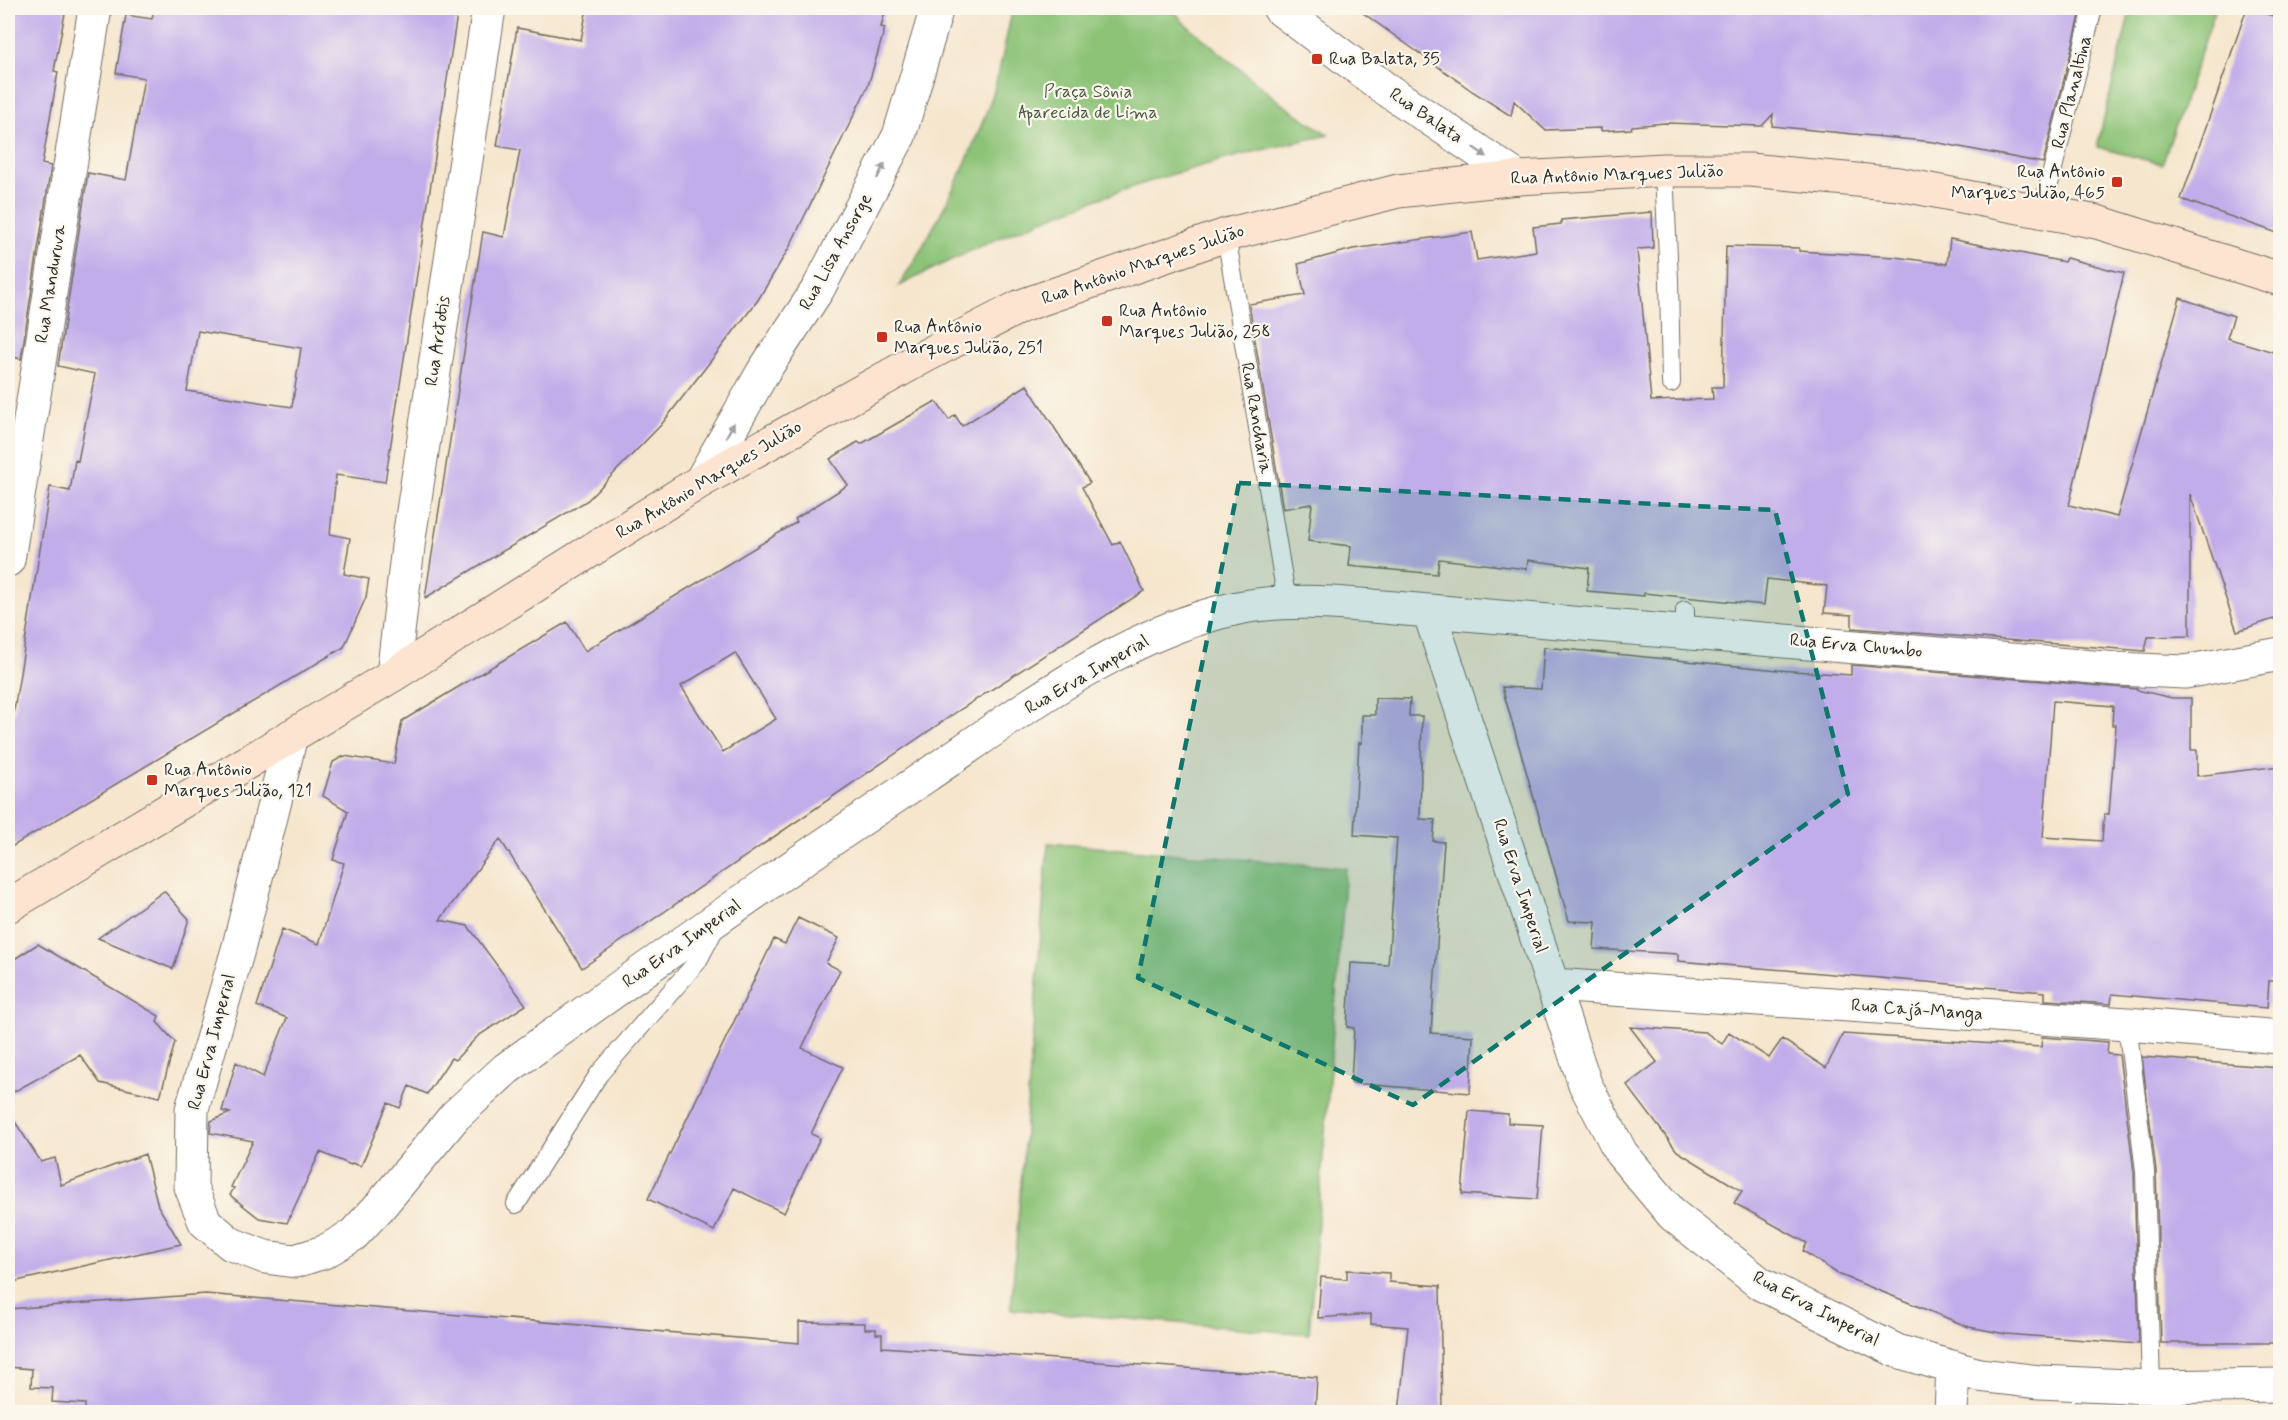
<svg xmlns="http://www.w3.org/2000/svg" width="2288" height="1420" font-family="Mynerve,sans-serif">
	<rect width="100%" height="100%" fill="#fbf7ec"/>
	<filter id="ink" filterUnits="userSpaceOnUse"><feTurbulence type="fractalNoise" baseFrequency=".0167" numOctaves="2"/><feDisplacementMap in="SourceGraphic" scale="12" xChannelSelector="R" yChannelSelector="G"/><feConvolveMatrix kernelMatrix="1 2 1 2 8 2 1 2 1" color-interpolation-filters="sRGB"/></filter>
	<filter id="wash" filterUnits="userSpaceOnUse"><feTurbulence type="fractalNoise" baseFrequency=".008" numOctaves="4" result="noise"/><feDisplacementMap in="SourceGraphic" scale="24" xChannelSelector="R" yChannelSelector="G"/><feGaussianBlur stdDeviation="1.35" result="paint"/><feColorMatrix in="noise" values="0 0 0 0 0 0 0 0 0 0 0 0 0 0 0 0 0 1.4 0 .05"/><feComposite in="paint" operator="in"/></filter>
	<g filter="url(#wash)">
		<rect width="100%" height="100%" fill="#f6e6ce"/>
		<path fill="#8cc377" stroke="#5c7751" stroke-width="1.5" d="M 1013,8 L 1172,8 L 1183,22 L 1282,104 L 1329,135 C 1179,165 1035,215 899,286 C 936,227 969,162 992,97 C 1001,68 1006,37 1013,8 Z
			M 2131,8 L 2216,8 L 2162,164 L 2097,147 Z
			M 1048,843 L 1346,868 L 1309,1334 L 1011,1309 Z"/>
		<g id="blocks">
			<path fill="#c1adea" fill-rule="evenodd" d="M 8,8 L 66,8 L 54,71 L 58,72 L 42,164 L 51,166 L 21,359 L 8,356 Z
				M 154,8 L 458,8 L 385,482 L 336,475 L 330,534 L 350,538 L 344,574 L 369,579 L 366,597 L 344,647 L 8,849 L 8,748 L 50,487 L 70,491 L 75,460 L 78,461 L 95,374 L 58,366 L 88,173 L 126,180 L 144,78 L 116,73 L 126,15 L 152,19 ZM 198,331 L 301,348 L 292,407 L 187,391 Z
				M 587,8 L 886,8 L 881,27 L 885,28 L 868,86 L 789,248 L 758,300 L 661,425 L 588,500 L 425,598 L 483,232 L 504,237 L 520,150 L 497,146 L 517,28 L 581,40 Z
				M 1356,8 L 2082,8 L 2043,163 L 1934,142 L 1772,126 L 1773,114 L 1762,126 L 1665,123 L 1632,126 L 1631,129 L 1601,131 L 1601,128 L 1545,130 L 1514,101 L 1511,116 L 1472,91 Z
				M 2247,8 L 2280,18 L 2280,234 L 2181,199 Z
				M 1652,212 L 1653,248 L 1637,249 L 1651,401 L 1713,399 L 1712,387 L 1723,387 L 1726,246 L 1799,248 L 1799,251 L 1895,257 L 1947,264 L 1950,239 L 2064,262 L 2066,258 L 2124,273 L 2069,505 L 2117,517 L 2180,298 L 2234,316 L 2227,338 L 2280,354 L 2280,617 L 2237,631 L 2190,494 L 2190,636 L 2148,637 L 2145,651 L 1852,628 L 1852,615 L 1824,613 L 1827,586 L 1767,579 L 1764,605 L 1644,593 L 1644,596 L 1587,591 L 1589,568 L 1528,560 L 1527,569 L 1439,559 L 1437,574 L 1349,566 L 1351,546 L 1308,541 L 1312,504 L 1283,509 L 1249,304 L 1305,295 L 1298,264 L 1353,249 L 1472,232 L 1477,260 L 1536,251 L 1533,227 L 1561,224 L 1561,220 Z
				M 1027,385 L 1090,483 L 1082,487 L 1113,545 L 1120,541 L 1144,591 L 958,711 L 582,968 L 500,839 L 440,920 L 468,926 L 526,1005 L 478,1036 L 455,1060 L 451,1058 L 427,1094 L 409,1086 L 400,1108 L 388,1103 L 361,1166 L 352,1163 L 351,1165 L 320,1152 L 287,1223 L 259,1218 L 230,1195 L 234,1188 L 231,1187 L 253,1141 L 210,1133 L 211,1121 L 230,1113 L 222,1111 L 236,1062 L 263,1077 L 287,1018 L 257,1006 L 282,929 L 319,944 L 344,863 L 333,860 L 348,811 L 323,796 L 333,762 L 344,756 L 394,764 L 402,721 L 465,683 L 567,622 L 585,651 L 797,522 L 795,519 L 848,485 L 830,459 L 858,442 L 861,444 L 936,401 L 949,420 L 955,415 L 962,426 ZM 735,653 L 776,719 L 723,752 L 681,686 Z
				M 1544,647 L 1778,670 L 1851,675 L 1851,665 L 2137,689 L 2137,690 L 2172,698 L 2191,698 L 2191,750 L 2197,750 L 2197,776 L 2280,766 L 2280,981 L 2269,981 L 2267,1008 L 2112,994 L 2111,1004 L 2045,1000 L 2045,992 L 1678,961 L 1678,954 L 1594,949 L 1596,922 L 1569,921 L 1502,687 L 1541,689 ZM 2053,701 L 2113,706 L 2112,725 L 2116,725 L 2109,814 L 2104,814 L 2102,841 L 2043,837 Z
				M 1375,698 L 1410,699 L 1409,716 L 1422,716 L 1420,819 L 1435,820 L 1433,841 L 1444,842 L 1431,1033 L 1473,1036 L 1470,1093 L 1351,1083 L 1354,1028 L 1347,1027 L 1351,963 L 1388,965 L 1397,838 L 1354,835 L 1359,742 L 1362,743 L 1362,715 L 1375,715 Z
				M 164,891 L 189,919 L 173,969 L 98,938 Z
				M 798,918 L 839,938 L 826,963 L 840,970 L 802,1048 L 843,1067 L 811,1134 L 820,1138 L 784,1213 L 734,1188 L 714,1231 L 648,1199 L 774,939 L 785,944 Z
				M 38,944 L 159,1016 L 157,1022 L 175,1042 L 160,1097 L 100,1083 L 80,1055 L 8,1095 L 8,963 Z
				M 1630,1027 L 1705,1032 L 1722,1044 L 1729,1032 L 1769,1058 L 1782,1039 L 1826,1068 L 1843,1034 L 2041,1047 L 2042,1037 L 2108,1042 L 2107,1054 L 2119,1055 L 2134,1172 L 2139,1344 L 2006,1334 L 1969,1327 L 1838,1274 L 1803,1251 L 1807,1243 L 1734,1203 L 1742,1191 L 1677,1151 L 1627,1085 L 1657,1062 Z
				M 2142,1057 L 2280,1068 L 2280,1343 L 2161,1343 L 2156,1171 Z
				M 8,1111 L 41,1162 L 55,1158 L 61,1185 L 145,1154 L 158,1206 L 181,1244 L 8,1283 Z
				M 1469,1111 L 1508,1114 L 1508,1123 L 1543,1125 L 1537,1199 L 1462,1194 Z
				M 1347,1270 L 1389,1273 L 1389,1282 L 1440,1286 L 1442,1413 L 1399,1413 L 1408,1327 L 1371,1324 L 1371,1314 L 1318,1318 L 1321,1277 L 1347,1279 Z
				M 206,1294 L 799,1343 L 799,1322 L 865,1323 L 865,1329 L 876,1329 L 876,1334 L 882,1334 L 882,1347 L 1317,1377 L 1315,1413 L 85,1413 L 85,1404 L 52,1402 L 53,1388 L 31,1387 L 32,1369 L 8,1367 L 8,1309 Z"/>
		</g>
	</g>
	<g filter="url(#ink)">
		<use href="#blocks" fill-opacity="0" stroke="#726c64" stroke-width="1.5"/>
		<g fill="none" stroke-linecap="round" stroke-linejoin="round">
			<g stroke="#726c64" stroke-width="20">
				<path id="lane" d="M 1664,170 L 1669,280 L 1671,383
					M 2042,212 L 2093,8
					M 1226,235 L 1287,602
					M 1685,610 L 1685,631
					M 2127,1024 L 2145,1171 L 2151,1387
					M 516,1204 L 599,1074 L 697,962 L 716,926"/>
			</g>
			<g stroke="#726c64" stroke-width="35">
				<path id="street" d="M 1279,8 L 1383,87 L 1518,178
					M 701,481 L 763,372 L 818,289 L 899,136 L 937,8
					M 8,560 L 95,8
					M 1429,611 L 2117,669 L 2185,672 L 2280,654
					M 393,675 L 409,538 L 489,8
					M 291,736 L 239,946 L 192,1109 L 191,1187 L 205,1222 L 231,1244 L 265,1257 L 295,1261 L 324,1252 L 353,1235 L 381,1205 L 455,1116 L 506,1069 C 644,969 784,871 926,776 C 1019,713 1125,631 1238,608 C 1301,596 1366,606 1429,611 L 1585,1084 L 1621,1153 L 1673,1215 L 1761,1284 L 1897,1351 L 1979,1375 L 2040,1382 L 2151,1387 L 2280,1385
					M 1553,985 L 2127,1024 L 2280,1037
					M 1951,1412 L 1953,1367"/>
			</g>
			<g stroke="#726c64" stroke-width="35">
				<path id="secondary" d="M 8,906 L 393,675 L 701,481 L 925,356 L 1021,306 L 1226,235 L 1398,191 L 1518,178 L 1664,170 L 1750,170 L 1899,184 L 2097,222 L 2280,279"/>
			</g>
			<use href="#lane" stroke="#fff" stroke-width="18"/>
			<use href="#street" stroke="#fff" stroke-width="33"/>
			<use href="#secondary" stroke="#fde4d1" stroke-width="33"/>
		</g>
		<defs><path id="oneway-solid" d="M-6-.8H1V-3.2L6.5 0L1 3.2V.8H-6Z" transform="scale(1.5)"/></defs>
		<g fill="#a0a0a0">
			<use href="#oneway-solid" transform="translate(1480 152) rotate(34)"/>
			<use href="#oneway-solid" transform="translate(881 171) rotate(-63)"/>
			<use href="#oneway-solid" transform="translate(730 430) rotate(-61)"/>
		</g>
	</g>
	<path fill="#0f766e" fill-opacity="0.2" stroke="#0f766e" stroke-width="4.5" stroke-dasharray="12 8" stroke-linejoin="round" d="M 1239,483 L 1775,510 L 1848,794 L 1413,1105 L 1138,978 Z"/>
	<g fill="#c8321e" stroke="#fbf7ec" stroke-width="2">
		<rect x="1311" y="53" width="12" height="12" rx="3"/>
		<rect x="2111" y="176" width="12" height="12" rx="3"/>
		<rect x="1101" y="315" width="12" height="12" rx="3"/>
		<rect x="876" y="331" width="12" height="12" rx="3"/>
		<rect x="146" y="774" width="12" height="12" rx="3"/>
	</g>
	<g text-anchor="middle" dominant-baseline="central" stroke-width="4.5" stroke-linejoin="round" paint-order="stroke">
		<g font-size="18" fill="#2b2b2b" stroke="#fbf7ec" text-anchor="start">
			<text x="1329" y="59">Rua Balata, 35</text>
			<text x="2105" y="172" text-anchor="end">Rua Antônio<tspan x="2105" dy="21">Marques Julião, 465</tspan></text>
			<text x="1119" y="311">Rua Antônio<tspan x="1119" dy="21">Marques Julião, 258</tspan></text>
			<text x="894" y="327">Rua Antônio<tspan x="894" dy="21">Marques Julião, 251</tspan></text>
			<text x="164" y="770">Rua Antônio<tspan x="164" dy="21">Marques Julião, 121</tspan></text>
		</g>
		<g font-size="18" fill="#485942" stroke="#fbf7ec">
			<text x="1088" y="92">Praça Sônia<tspan x="1088" dy="21">Aparecida de Lima</tspan></text>
		</g>
		<g font-size="18" fill="#2b2b2b" stroke="#fbf7ec">
			<text transform="translate(2072 92) rotate(-76)">Rua Planaltina</text>
			<text transform="translate(1426 116) rotate(34)">Rua Balata</text>
			<text transform="translate(1617 175) rotate(-2)">Rua Antônio Marques Julião</text>
			<text transform="translate(836 252) rotate(-61)">Rua Lisa Ansorge</text>
			<text transform="translate(1143 265) rotate(-19)">Rua Antônio Marques Julião</text>
			<text transform="translate(51 284) rotate(-81)">Rua Manduruva</text>
			<text transform="translate(438 341) rotate(-82)">Rua Arctotis</text>
			<text transform="translate(1256 418) rotate(80)">Rua Rancharia</text>
			<text transform="translate(709 480) rotate(-31)">Rua Antônio Marques Julião</text>
			<text transform="translate(1856 646) rotate(5)">Rua Erva Chumbo</text>
			<text transform="translate(1087 675) rotate(-30)">Rua Erva Imperial</text>
			<text transform="translate(1520 886) rotate(72)">Rua Erva Imperial</text>
			<text transform="translate(682 944) rotate(-35)">Rua Erva Imperial</text>
			<text transform="translate(1917 1010) rotate(4)">Rua Cajá-Manga</text>
			<text transform="translate(212 1042) rotate(-75)">Rua Erva Imperial</text>
			<text transform="translate(1816 1309) rotate(28)">Rua Erva Imperial</text>
		</g>
	</g>
	<rect width="2288" height="1420" fill="none" stroke="#fbf7ec" stroke-width="30"/>
</svg>
